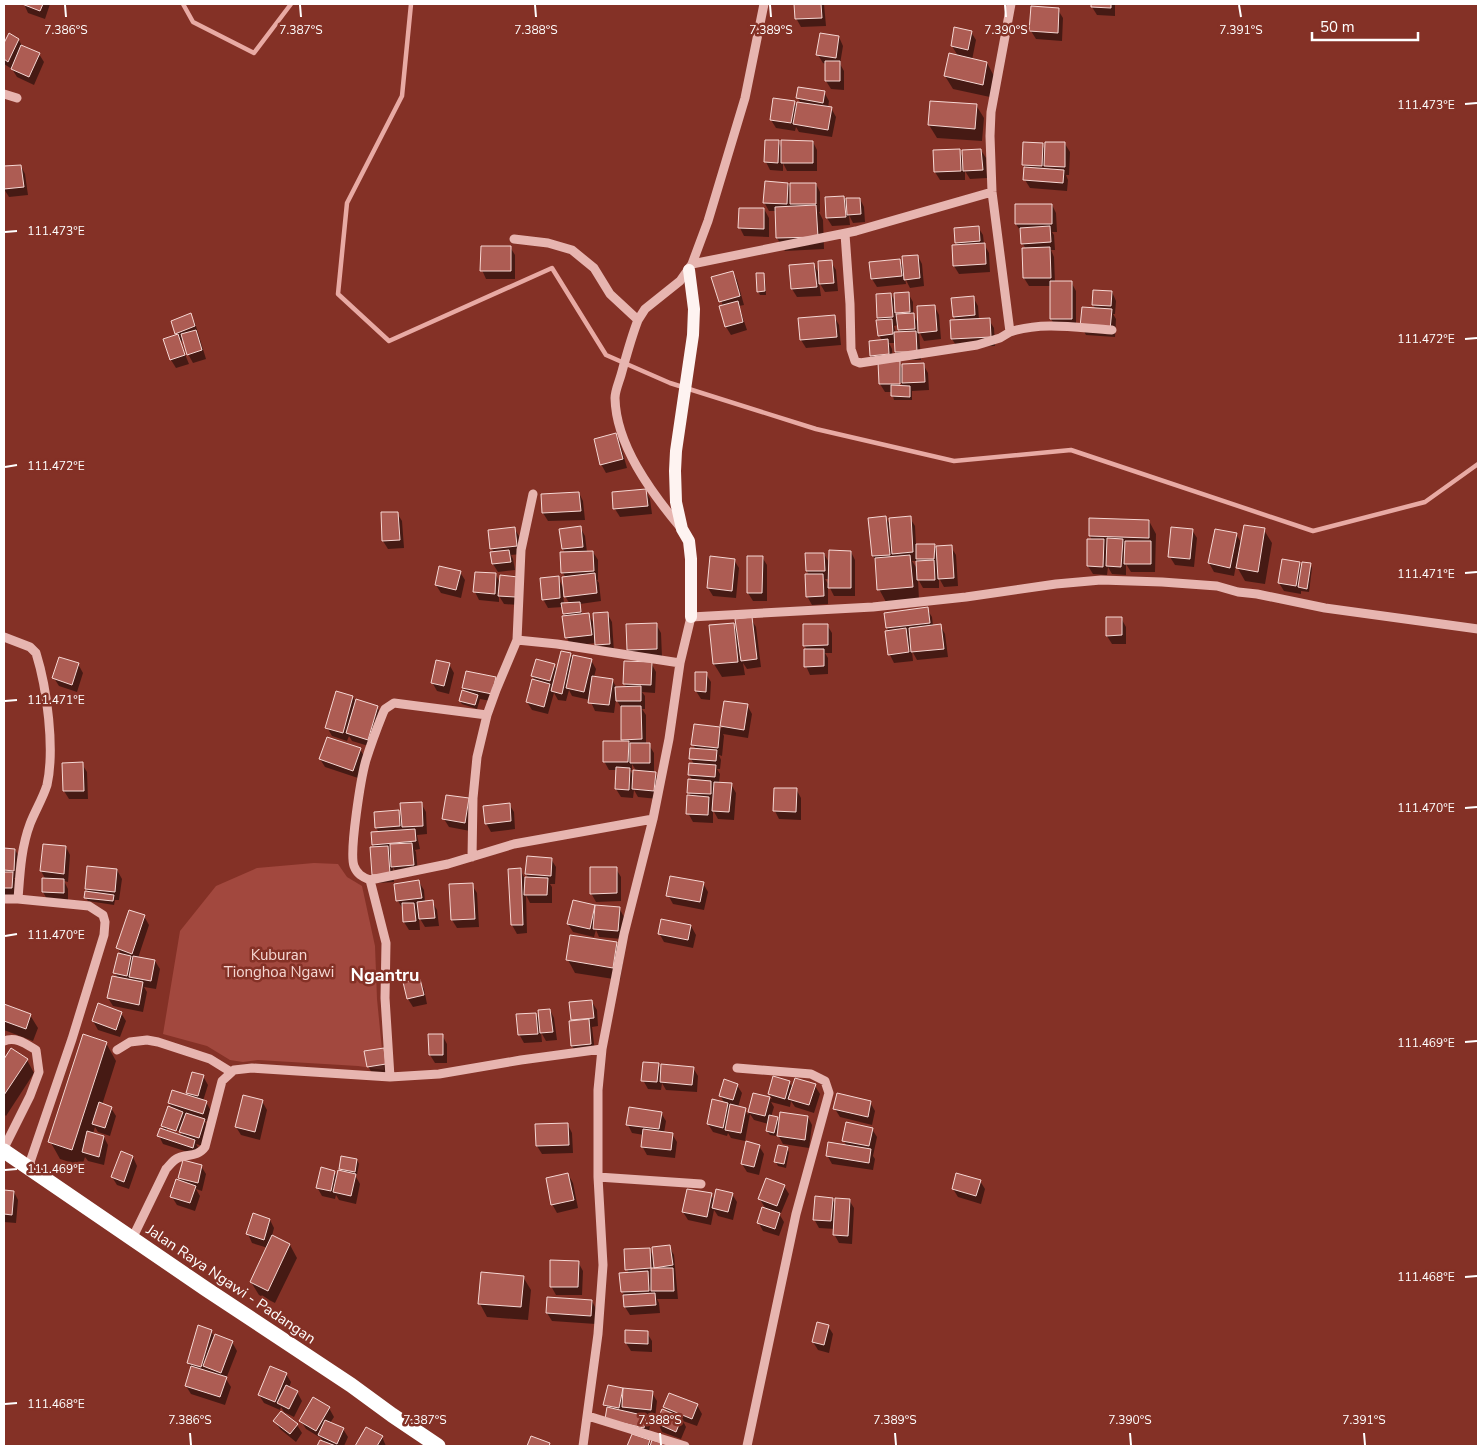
<svg xmlns="http://www.w3.org/2000/svg" width="1482" height="1450" font-family="'Nunito Sans',sans-serif">
	<rect width="100%" height="100%" fill="#843126"/>
	<path fill="#a2483e" d="M 314,863 L 338,864 L 347,877 L 362,886 L 375,946 L 377,999 L 384,1070 L 358,1066 L 258,1060 L 243,1062 L 230,1060 L 207,1046 L 163,1034 L 180,931 L 216,886 L 257,868 Z"/>
	<path fill="#0007" fill-rule="evenodd" d="M 24,4 L 50,4 L 45,19 L 28,13 Z
		M 796,4 L 824,4 L 826,26 L 801,27 L 796,18 Z
		M 1093,4 L 1115,4 L 1115,16 L 1097,15 L 1092,7 Z
		M 1058,10 L 1063,18 L 1062,41 L 1036,39 L 1031,31 Z
		M 971,32 L 976,40 L 972,60 L 987,63 L 994,76 L 990,97 L 953,89 L 945,76 L 958,56 L 952,46 Z
		M 9,35 L 19,40 L 22,46 L 39,54 L 44,62 L 34,85 L 17,77 L 12,69 L 4,64 L 4,46 Z
		M 839,37 L 843,46 L 840,64 L 844,71 L 844,90 L 831,89 L 826,81 L 826,64 L 823,63 L 818,55 Z
		M 824,92 L 829,101 L 828,108 L 831,108 L 836,117 L 832,137 L 799,132 L 796,127 L 795,131 L 776,128 L 771,120 L 794,102 L 797,108 L 801,104 L 798,98 Z
		M 976,105 L 984,118 L 982,141 L 937,138 L 929,125 Z
		M 778,142 L 782,149 L 813,142 L 817,150 L 817,171 L 787,171 L 783,163 L 783,171 L 770,170 L 766,162 Z
		M 1042,144 L 1045,151 L 1065,144 L 1070,152 L 1069,175 L 1066,175 L 1068,180 L 1067,191 L 1030,188 L 1025,180 L 1026,168 L 1024,165 Z
		M 981,150 L 986,158 L 987,178 L 970,179 L 965,171 L 965,180 L 940,180 L 935,172 L 935,152 L 959,151 L 964,159 Z
		M 21,166 L 25,174 L 28,195 L 9,197 L 4,189 L 4,168 Z
		M 788,184 L 792,191 L 816,184 L 820,192 L 820,212 L 819,212 L 823,220 L 824,249 L 785,251 L 777,238 L 776,211 L 769,211 L 764,202 Z
		M 844,197 L 848,205 L 860,199 L 864,207 L 865,222 L 853,223 L 849,215 L 850,225 L 832,226 L 827,218 L 826,198 Z
		M 1052,205 L 1056,213 L 1057,232 L 1052,232 L 1054,235 L 1055,250 L 1051,250 L 1054,257 L 1055,283 L 1071,282 L 1076,291 L 1076,327 L 1056,327 L 1051,319 L 1051,286 L 1029,286 L 1024,278 L 1026,249 L 1023,244 L 1021,232 L 1016,224 Z
		M 740,209 L 764,209 L 769,218 L 769,237 L 744,236 L 740,228 Z
		M 978,227 L 983,235 L 984,244 L 989,253 L 990,272 L 959,274 L 954,266 L 959,246 L 956,242 Z
		M 510,247 L 515,255 L 515,279 L 486,279 L 482,270 Z
		M 918,256 L 922,264 L 924,286 L 910,288 L 905,278 L 906,284 L 877,287 L 872,279 L 871,263 L 899,260 L 905,270 Z
		M 831,262 L 836,270 L 838,291 L 825,292 L 819,282 L 821,296 L 797,297 L 792,289 L 790,266 L 814,265 L 820,275 Z
		M 732,272 L 737,280 L 744,305 L 739,306 L 747,330 L 731,335 L 726,327 L 723,306 L 713,278 Z
		M 763,274 L 765,278 L 766,295 L 760,295 L 758,291 Z
		M 1112,292 L 1116,301 L 1115,314 L 1113,314 L 1116,319 L 1115,337 L 1086,335 L 1081,326 L 1096,309 L 1093,305 Z
		M 908,293 L 913,302 L 913,314 L 919,325 L 935,307 L 939,315 L 941,339 L 924,341 L 919,331 L 921,360 L 901,360 L 896,352 L 896,343 L 889,343 L 892,349 L 893,363 L 899,363 L 903,370 L 923,364 L 928,373 L 929,390 L 912,391 L 912,400 L 894,400 L 892,392 L 885,392 L 880,384 L 880,363 L 876,364 L 871,355 L 882,341 L 879,335 L 880,321 L 878,318 L 891,294 L 896,303 ZM 898,325 L 900,333 L 896,333 L 894,326 ZM 898,378 L 903,387 L 901,387 L 896,379 Z
		M 973,297 L 978,306 L 979,320 L 989,320 L 994,328 L 995,346 L 957,347 L 952,339 L 956,321 L 954,316 Z
		M 190,315 L 195,323 L 206,359 L 193,363 L 188,354 L 184,340 L 180,342 L 189,364 L 176,368 L 171,360 L 165,340 L 178,336 L 176,333 Z
		M 834,316 L 839,325 L 841,345 L 806,348 L 801,340 Z
		M 616,435 L 620,443 L 627,468 L 606,473 L 601,464 Z
		M 645,490 L 650,499 L 652,514 L 620,517 L 615,509 Z
		M 579,493 L 583,501 L 585,520 L 548,521 L 543,513 L 542,495 Z
		M 397,513 L 402,521 L 404,548 L 388,549 L 383,541 L 382,514 Z
		M 886,518 L 891,526 L 910,518 L 915,526 L 916,545 L 934,545 L 935,548 L 951,547 L 956,555 L 958,586 L 944,587 L 939,578 L 939,588 L 923,588 L 918,579 L 919,600 L 886,602 L 879,589 L 877,563 L 873,556 ZM 912,561 L 917,561 L 918,570 Z
		M 1090,520 L 1149,521 L 1156,534 L 1155,572 L 1131,572 L 1126,564 L 1126,575 L 1112,574 L 1108,567 L 1107,575 L 1093,574 L 1088,566 L 1092,540 L 1090,536 Z
		M 580,527 L 585,536 L 587,552 L 593,552 L 598,560 L 598,580 L 597,580 L 599,583 L 601,601 L 580,604 L 582,615 L 588,614 L 595,625 L 607,613 L 612,622 L 614,652 L 601,653 L 596,643 L 571,646 L 567,638 L 566,617 L 563,607 L 548,608 L 543,599 L 558,578 L 564,589 L 566,578 L 563,573 L 565,553 L 563,549 L 560,530 ZM 563,593 L 568,601 L 570,604 L 564,604 Z
		M 514,528 L 519,536 L 521,554 L 511,555 L 513,559 L 515,570 L 498,572 L 493,564 L 494,553 L 492,549 L 489,531 Z
		M 1192,530 L 1197,538 L 1194,567 L 1175,565 L 1170,557 Z
		M 1264,530 L 1272,543 L 1265,584 L 1245,581 L 1236,565 L 1234,576 L 1214,572 L 1209,563 L 1236,534 L 1242,544 Z
		M 851,552 L 855,560 L 855,596 L 834,596 L 828,584 L 828,604 L 812,605 L 807,596 L 809,575 L 807,571 L 806,555 L 824,554 L 830,564 ZM 825,579 L 830,579 L 830,587 Z
		M 762,557 L 767,565 L 767,601 L 753,601 L 748,593 Z
		M 734,560 L 739,568 L 736,598 L 713,596 L 708,588 Z
		M 1299,563 L 1302,568 L 1310,564 L 1312,568 L 1309,592 L 1301,591 L 1301,594 L 1284,591 L 1279,583 Z
		M 460,572 L 465,580 L 461,598 L 441,593 L 436,585 Z
		M 496,575 L 500,583 L 501,577 L 520,605 L 504,604 L 499,596 L 499,602 L 479,600 L 475,592 Z
		M 927,609 L 932,617 L 933,626 L 940,625 L 945,634 L 948,657 L 917,660 L 912,651 L 913,661 L 894,663 L 890,655 L 889,632 L 887,628 L 885,614 Z
		M 1121,618 L 1126,627 L 1126,644 L 1112,644 L 1107,636 Z
		M 751,619 L 756,627 L 761,667 L 747,669 L 743,663 L 745,675 L 722,677 L 714,664 L 710,626 L 733,624 L 738,634 Z
		M 656,624 L 661,633 L 662,657 L 633,658 L 628,649 Z
		M 827,625 L 832,633 L 832,653 L 825,653 L 828,658 L 828,674 L 810,675 L 806,666 L 807,650 L 804,645 Z
		M 570,654 L 573,660 L 591,660 L 596,669 L 594,677 L 612,680 L 617,688 L 627,688 L 624,683 L 651,663 L 656,672 L 655,693 L 642,692 L 645,696 L 645,709 L 642,709 L 646,715 L 646,745 L 649,745 L 654,753 L 654,773 L 660,782 L 658,799 L 638,797 L 634,790 L 633,798 L 621,797 L 616,789 L 617,770 L 609,770 L 604,761 L 625,743 L 623,739 L 622,709 L 616,699 L 614,713 L 595,711 L 590,700 L 572,696 L 569,690 L 566,701 L 558,700 L 554,693 L 548,714 L 532,710 L 527,702 L 536,681 L 532,676 L 554,665 L 557,671 ZM 632,764 L 637,772 L 634,777 L 630,770 L 632,770 Z
		M 78,664 L 83,673 L 77,692 L 59,686 L 54,678 Z
		M 449,664 L 454,673 L 449,694 L 437,691 L 432,682 Z
		M 706,674 L 711,682 L 710,700 L 701,699 L 696,691 Z
		M 495,678 L 500,687 L 496,702 L 480,699 L 477,709 L 462,704 L 460,701 L 466,693 L 463,688 Z
		M 353,697 L 356,703 L 377,707 L 382,715 L 372,747 L 352,741 L 349,736 L 347,741 L 332,736 L 327,727 Z
		M 747,705 L 752,714 L 748,738 L 723,734 L 724,736 L 722,756 L 719,755 L 721,760 L 720,769 L 717,769 L 720,774 L 719,783 L 731,784 L 736,793 L 734,820 L 718,819 L 713,810 L 713,823 L 693,822 L 688,813 L 691,797 L 689,792 L 693,781 L 689,775 L 694,764 L 691,759 L 696,749 L 693,745 L 695,725 L 723,728 L 721,726 Z
		M 360,749 L 365,758 L 358,778 L 325,767 L 320,759 Z
		M 63,764 L 82,764 L 87,772 L 88,799 L 69,799 L 64,791 Z
		M 796,789 L 801,798 L 801,820 L 779,819 L 775,811 Z
		M 468,799 L 473,808 L 470,831 L 449,827 L 444,819 Z
		M 421,803 L 426,812 L 427,834 L 417,835 L 420,849 L 415,850 L 416,852 L 418,873 L 397,875 L 393,867 L 394,882 L 378,883 L 374,875 L 375,848 L 373,844 L 379,833 L 376,827 L 398,811 L 403,819 Z
		M 509,804 L 514,812 L 515,829 L 491,832 L 486,823 Z
		M 44,845 L 66,847 L 70,855 L 68,882 L 64,881 L 68,889 L 68,901 L 48,901 L 43,892 L 43,880 L 46,880 L 41,871 Z
		M 4,849 L 15,850 L 20,858 L 18,878 L 14,878 L 17,882 L 16,896 L 4,896 Z
		M 551,859 L 556,867 L 555,884 L 550,884 L 552,887 L 552,903 L 530,903 L 526,895 L 527,933 L 517,934 L 512,925 L 510,870 L 520,869 L 525,879 L 529,879 L 526,874 Z
		M 616,869 L 621,877 L 621,901 L 596,902 L 591,893 Z
		M 117,870 L 122,879 L 119,900 L 115,900 L 114,905 L 88,901 L 86,898 L 89,893 L 86,889 Z
		M 419,882 L 424,890 L 425,902 L 432,902 L 437,910 L 439,926 L 425,927 L 419,917 L 420,930 L 409,930 L 404,922 L 403,909 L 398,901 L 395,885 Z
		M 703,883 L 708,892 L 704,910 L 673,904 L 668,895 Z
		M 472,885 L 477,893 L 479,927 L 457,928 L 452,920 Z
		M 574,901 L 595,906 L 619,908 L 624,917 L 622,939 L 599,937 L 596,930 L 594,937 L 573,932 L 568,924 Z
		M 144,916 L 149,925 L 138,958 L 155,961 L 160,969 L 156,989 L 144,987 L 147,992 L 143,1012 L 113,1006 L 108,998 L 118,978 L 115,973 L 122,956 L 118,948 Z
		M 691,926 L 696,935 L 693,948 L 664,942 L 659,933 Z
		M 616,943 L 624,956 L 620,980 L 575,973 L 568,960 Z
		M 419,980 L 424,989 L 427,1004 L 413,1007 L 408,999 L 405,983 Z
		M 592,1002 L 597,1010 L 598,1026 L 592,1027 L 595,1052 L 577,1054 L 572,1046 L 573,1022 L 572,1020 Z
		M 4,1005 L 30,1015 L 38,1028 L 33,1041 L 4,1030 Z
		M 550,1010 L 554,1018 L 557,1040 L 546,1041 L 541,1032 L 542,1042 L 524,1043 L 519,1034 L 536,1014 L 540,1022 Z
		M 121,1013 L 126,1021 L 120,1037 L 98,1030 L 93,1021 Z
		M 442,1035 L 447,1044 L 447,1063 L 435,1063 L 430,1055 Z
		M 106,1043 L 116,1061 L 102,1105 L 111,1108 L 116,1116 L 110,1136 L 98,1132 L 95,1127 L 93,1134 L 104,1137 L 108,1145 L 104,1165 L 88,1161 L 85,1157 L 82,1166 L 60,1159 L 50,1141 Z
		M 12,1049 L 27,1060 L 34,1073 L 6,1116 L 4,1114 L 4,1061 Z
		M 383,1050 L 390,1072 L 373,1075 L 368,1066 Z
		M 658,1064 L 662,1071 L 693,1068 L 698,1076 L 697,1092 L 666,1090 L 662,1083 L 661,1090 L 648,1089 L 643,1080 Z
		M 203,1076 L 208,1085 L 203,1101 L 206,1102 L 211,1111 L 208,1122 L 205,1121 L 209,1129 L 203,1146 L 196,1144 L 199,1149 L 197,1155 L 163,1144 L 159,1136 L 165,1131 L 162,1126 L 172,1109 L 169,1103 L 190,1097 L 187,1093 ZM 167,1127 L 182,1132 L 181,1135 L 167,1130 Z
		M 789,1082 L 793,1088 L 815,1086 L 820,1094 L 814,1113 L 795,1107 L 791,1101 L 790,1107 L 771,1102 L 774,1107 L 771,1117 L 777,1118 L 780,1123 L 808,1117 L 812,1125 L 809,1148 L 783,1144 L 777,1133 L 776,1136 L 770,1135 L 767,1131 L 769,1124 L 754,1120 L 750,1114 L 745,1141 L 731,1138 L 728,1133 L 727,1136 L 713,1132 L 708,1124 L 725,1104 L 720,1095 L 737,1085 L 742,1093 L 738,1107 L 745,1109 L 748,1115 L 754,1094 L 772,1099 L 769,1094 Z
		M 262,1101 L 267,1110 L 260,1140 L 241,1135 L 236,1127 Z
		M 870,1102 L 875,1111 L 872,1125 L 840,1117 L 835,1109 Z
		M 661,1113 L 666,1121 L 664,1133 L 672,1134 L 677,1142 L 675,1158 L 647,1155 L 642,1146 L 644,1135 L 632,1133 L 628,1125 Z
		M 568,1125 L 572,1133 L 573,1153 L 542,1154 L 537,1146 Z
		M 872,1129 L 877,1137 L 873,1156 L 875,1159 L 873,1170 L 832,1164 L 827,1155 L 847,1147 L 844,1141 Z
		M 759,1146 L 764,1154 L 759,1175 L 747,1172 L 742,1164 Z
		M 787,1148 L 789,1152 L 786,1168 L 778,1166 L 776,1162 Z
		M 133,1157 L 137,1166 L 129,1189 L 117,1185 L 112,1177 Z
		M 357,1160 L 359,1164 L 357,1175 L 355,1175 L 360,1184 L 356,1204 L 339,1200 L 336,1195 L 335,1199 L 322,1196 L 317,1187 L 334,1172 L 338,1177 L 343,1173 L 340,1168 Z
		M 201,1166 L 206,1174 L 202,1191 L 196,1189 L 200,1196 L 195,1211 L 177,1205 L 172,1197 L 182,1183 L 179,1178 Z
		M 568,1174 L 573,1183 L 578,1208 L 557,1213 L 552,1204 Z
		M 980,1181 L 985,1189 L 981,1204 L 958,1197 L 953,1189 Z
		M 784,1186 L 789,1194 L 781,1213 L 778,1212 L 784,1222 L 779,1236 L 763,1231 L 758,1222 L 766,1209 L 759,1198 Z
		M 4,1191 L 14,1192 L 18,1200 L 16,1223 L 4,1222 Z
		M 732,1194 L 737,1202 L 733,1220 L 718,1216 L 714,1210 L 711,1225 L 688,1220 L 683,1212 L 711,1195 L 715,1201 Z
		M 832,1199 L 836,1205 L 849,1200 L 854,1208 L 852,1244 L 839,1243 L 834,1234 L 835,1229 L 819,1228 L 814,1219 Z
		M 270,1220 L 274,1228 L 272,1236 L 290,1245 L 297,1258 L 275,1303 L 259,1295 L 251,1282 L 268,1248 L 252,1243 L 248,1234 Z
		M 669,1246 L 674,1255 L 678,1299 L 657,1299 L 659,1303 L 660,1313 L 630,1315 L 625,1307 L 621,1274 L 629,1273 L 627,1269 L 649,1249 L 655,1259 Z
		M 578,1262 L 583,1271 L 582,1295 L 556,1295 L 551,1286 Z
		M 523,1277 L 531,1290 L 528,1320 L 487,1317 L 480,1304 Z
		M 592,1301 L 596,1309 L 596,1324 L 552,1321 L 547,1313 Z
		M 828,1326 L 833,1334 L 829,1353 L 818,1350 L 813,1342 Z
		M 211,1331 L 215,1338 L 232,1342 L 237,1351 L 226,1379 L 231,1387 L 225,1405 L 191,1394 L 186,1386 L 192,1368 L 188,1363 Z
		M 626,1332 L 647,1333 L 652,1341 L 652,1352 L 631,1351 L 626,1343 Z
		M 286,1374 L 291,1382 L 289,1388 L 297,1392 L 302,1401 L 294,1417 L 284,1412 L 281,1407 L 280,1410 L 264,1403 L 259,1395 Z
		M 609,1386 L 623,1390 L 652,1393 L 657,1401 L 655,1418 L 645,1417 L 650,1426 L 648,1436 L 608,1410 L 604,1404 Z
		M 697,1405 L 702,1414 L 697,1426 L 683,1421 L 686,1427 L 681,1439 L 662,1432 L 658,1423 L 668,1413 L 665,1407 Z
		M 329,1408 L 334,1417 L 330,1423 L 343,1429 L 348,1437 L 344,1446 L 319,1446 L 320,1442 L 324,1443 L 321,1438 L 306,1429 L 301,1421 Z
		M 275,1421 L 297,1425 L 302,1433 L 296,1442 L 280,1429 Z
		M 366,1429 L 382,1437 L 386,1446 L 357,1446 Z
		M 633,1435 L 649,1441 L 652,1445 L 653,1441 L 669,1446 L 629,1446 Z"/>
	<g fill="none" stroke-linecap="round" stroke-linejoin="round">
		<path stroke="#e8aaa4" stroke-width="4.5" d="M 183,4 L 193,22 L 254,53 L 291,4
			M 411,4 L 402,96 L 347,203 L 338,294 L 389,341 L 552,268 L 606,355 L 670,383 L 816,429 L 954,461 L 1071,450 L 1313,531 L 1425,502 L 1478,464"/>
	</g>
	<path fill="#ad5c53" stroke="#f6d7d3" d="M 22,4 L 43,4 L 40,11 Z
		M 794,4 L 821,4 L 822,18 L 795,19 Z
		M 1091,4 L 1111,4 L 1111,8 L 1091,7 Z
		M 1031,6 L 1059,8 L 1058,33 L 1029,31 Z
		M 954,27 L 972,31 L 968,50 L 951,46 Z
		M 9,33 L 19,39 L 8,62 L 4,59 L 4,43 Z
		M 820,33 L 839,36 L 836,58 L 816,55 Z
		M 21,45 L 40,53 L 29,77 L 11,69 Z
		M 949,53 L 987,62 L 983,85 L 944,76 Z
		M 825,61 L 840,61 L 840,81 L 825,81 Z
		M 798,87 L 825,91 L 823,103 L 796,98 Z
		M 773,98 L 795,101 L 791,123 L 770,120 Z
		M 930,101 L 977,104 L 975,129 L 928,125 Z
		M 797,102 L 832,107 L 828,130 L 793,124 Z
		M 765,140 L 779,140 L 778,163 L 764,162 Z
		M 781,140 L 813,141 L 813,163 L 781,163 Z
		M 1023,142 L 1043,143 L 1042,166 L 1022,165 Z
		M 1045,142 L 1065,142 L 1065,167 L 1044,166 Z
		M 960,149 L 961,171 L 934,172 L 933,150 Z
		M 981,149 L 983,170 L 963,171 L 962,150 Z
		M 21,165 L 24,187 L 4,189 L 4,166 Z
		M 1024,167 L 1064,170 L 1063,183 L 1023,180 Z
		M 765,181 L 788,183 L 787,204 L 763,203 Z
		M 790,183 L 816,183 L 816,204 L 790,204 Z
		M 844,196 L 846,217 L 826,218 L 825,197 Z
		M 846,198 L 860,198 L 861,214 L 847,215 Z
		M 1015,204 L 1052,204 L 1052,224 L 1015,224 Z
		M 816,205 L 818,237 L 776,238 L 775,207 Z
		M 739,208 L 764,208 L 764,229 L 738,228 Z
		M 979,226 L 980,241 L 955,243 L 954,228 Z
		M 1050,226 L 1051,242 L 1021,244 L 1020,228 Z
		M 985,243 L 986,264 L 953,266 L 952,245 Z
		M 481,246 L 511,246 L 511,271 L 480,271 Z
		M 1050,247 L 1051,278 L 1023,278 L 1022,248 Z
		M 918,255 L 920,278 L 904,280 L 902,256 Z
		M 900,259 L 902,276 L 871,279 L 869,262 Z
		M 832,260 L 834,283 L 819,284 L 818,261 Z
		M 814,263 L 817,287 L 791,289 L 789,265 Z
		M 733,271 L 740,296 L 719,302 L 711,277 Z
		M 756,273 L 764,273 L 765,291 L 757,292 Z
		M 1050,281 L 1072,281 L 1072,319 L 1050,319 Z
		M 1093,290 L 1112,291 L 1111,306 L 1092,305 Z
		M 909,292 L 910,312 L 895,313 L 894,293 Z
		M 891,293 L 893,317 L 877,318 L 876,294 Z
		M 974,296 L 975,315 L 953,317 L 951,298 Z
		M 738,301 L 743,322 L 725,327 L 719,306 Z
		M 935,305 L 937,331 L 918,333 L 917,306 Z
		M 1082,307 L 1112,309 L 1110,330 L 1080,327 Z
		M 191,313 L 195,326 L 175,334 L 171,321 Z
		M 914,313 L 915,329 L 898,330 L 896,314 Z
		M 835,315 L 837,337 L 800,340 L 798,318 Z
		M 990,318 L 991,337 L 951,339 L 950,320 Z
		M 892,319 L 893,334 L 878,336 L 876,320 Z
		M 196,330 L 202,350 L 187,355 L 181,334 Z
		M 916,331 L 917,352 L 895,352 L 894,332 Z
		M 178,334 L 185,355 L 170,360 L 163,339 Z
		M 888,339 L 889,354 L 870,356 L 869,341 Z
		M 900,361 L 900,384 L 879,384 L 878,362 Z
		M 924,363 L 925,382 L 902,383 L 902,364 Z
		M 891,385 L 910,386 L 910,397 L 891,396 Z
		M 616,433 L 623,459 L 600,465 L 594,439 Z
		M 646,489 L 648,506 L 613,509 L 612,492 Z
		M 579,492 L 581,511 L 542,513 L 541,494 Z
		M 381,512 L 398,512 L 400,540 L 382,541 Z
		M 886,516 L 890,555 L 872,556 L 868,518 Z
		M 911,516 L 913,552 L 892,554 L 889,518 Z
		M 1089,518 L 1149,520 L 1149,538 L 1089,536 Z
		M 1244,525 L 1265,528 L 1258,572 L 1236,568 Z
		M 581,526 L 583,547 L 562,549 L 559,529 Z
		M 515,527 L 517,546 L 490,549 L 488,530 Z
		M 1171,527 L 1193,529 L 1190,559 L 1168,557 Z
		M 1215,529 L 1237,533 L 1230,568 L 1208,563 Z
		M 1107,538 L 1123,539 L 1121,567 L 1106,566 Z
		M 1087,539 L 1104,539 L 1103,567 L 1087,566 Z
		M 1125,541 L 1151,541 L 1151,564 L 1124,564 Z
		M 916,544 L 935,544 L 934,559 L 916,559 Z
		M 952,545 L 954,578 L 938,579 L 936,546 Z
		M 509,550 L 511,562 L 492,564 L 490,552 Z
		M 829,550 L 851,551 L 851,588 L 828,588 Z
		M 593,551 L 594,571 L 561,573 L 560,552 Z
		M 805,553 L 824,553 L 825,571 L 806,571 Z
		M 910,555 L 913,587 L 877,590 L 875,558 Z
		M 710,556 L 735,559 L 732,591 L 707,588 Z
		M 747,556 L 763,556 L 762,593 L 747,593 Z
		M 1282,559 L 1300,562 L 1296,586 L 1278,583 Z
		M 934,560 L 935,580 L 917,580 L 916,561 Z
		M 1302,562 L 1311,563 L 1307,589 L 1298,587 Z
		M 439,566 L 461,571 L 456,590 L 435,585 Z
		M 475,572 L 496,573 L 495,594 L 473,592 Z
		M 595,573 L 597,593 L 564,597 L 562,577 Z
		M 805,574 L 823,574 L 824,596 L 806,597 Z
		M 500,575 L 518,577 L 516,597 L 498,596 Z
		M 559,576 L 560,598 L 542,600 L 540,578 Z
		M 580,602 L 581,612 L 563,614 L 561,603 Z
		M 928,607 L 930,623 L 886,628 L 884,613 Z
		M 608,612 L 610,644 L 595,645 L 593,613 Z
		M 589,613 L 592,635 L 565,638 L 562,616 Z
		M 752,617 L 757,659 L 741,661 L 735,619 Z
		M 1106,617 L 1122,617 L 1122,635 L 1106,636 Z
		M 657,623 L 657,649 L 627,650 L 626,624 Z
		M 734,623 L 738,662 L 713,664 L 709,625 Z
		M 803,624 L 828,624 L 828,645 L 803,646 Z
		M 941,624 L 944,649 L 911,652 L 909,628 Z
		M 906,628 L 909,652 L 888,655 L 885,631 Z
		M 804,649 L 824,649 L 824,666 L 804,667 Z
		M 561,651 L 571,653 L 562,694 L 551,691 Z
		M 573,655 L 592,659 L 584,692 L 566,688 Z
		M 59,657 L 79,663 L 72,685 L 52,678 Z
		M 536,659 L 555,664 L 550,681 L 531,676 Z
		M 436,660 L 450,663 L 444,686 L 431,683 Z
		M 624,661 L 652,662 L 651,685 L 623,684 Z
		M 466,671 L 496,677 L 492,694 L 462,688 Z
		M 695,672 L 707,672 L 706,692 L 695,691 Z
		M 592,676 L 613,679 L 609,705 L 588,703 Z
		M 532,679 L 550,684 L 544,707 L 526,702 Z
		M 641,686 L 641,701 L 616,701 L 615,687 Z
		M 462,690 L 478,695 L 475,705 L 459,701 Z
		M 336,691 L 353,696 L 343,733 L 325,728 Z
		M 356,699 L 378,706 L 368,740 L 346,733 Z
		M 724,701 L 748,704 L 744,730 L 720,726 Z
		M 621,706 L 641,706 L 642,739 L 621,740 Z
		M 694,724 L 720,727 L 718,748 L 691,745 Z
		M 327,737 L 361,748 L 353,771 L 319,759 Z
		M 603,741 L 629,741 L 628,762 L 603,762 Z
		M 630,743 L 650,743 L 650,763 L 630,763 Z
		M 690,748 L 717,750 L 716,761 L 689,759 Z
		M 83,762 L 84,791 L 63,791 L 62,763 Z
		M 689,763 L 716,765 L 715,777 L 688,775 Z
		M 616,767 L 630,768 L 629,790 L 615,789 Z
		M 633,770 L 656,772 L 654,791 L 632,789 Z
		M 688,779 L 711,781 L 711,794 L 687,793 Z
		M 714,782 L 732,783 L 729,812 L 712,811 Z
		M 774,788 L 797,788 L 796,812 L 773,811 Z
		M 446,795 L 469,798 L 465,823 L 442,819 Z
		M 687,795 L 709,797 L 708,815 L 686,814 Z
		M 422,802 L 423,826 L 402,827 L 400,803 Z
		M 510,803 L 511,821 L 485,824 L 483,806 Z
		M 399,810 L 400,826 L 375,828 L 374,812 Z
		M 415,829 L 416,841 L 372,845 L 371,832 Z
		M 412,843 L 414,865 L 391,867 L 390,844 Z
		M 43,844 L 66,846 L 64,874 L 40,871 Z
		M 388,846 L 390,874 L 372,875 L 370,847 Z
		M 4,848 L 15,849 L 14,871 L 4,870 Z
		M 527,856 L 552,858 L 551,876 L 525,874 Z
		M 87,866 L 117,869 L 115,892 L 85,889 Z
		M 590,867 L 617,867 L 617,893 L 590,894 Z
		M 521,868 L 523,925 L 511,925 L 508,869 Z
		M 4,872 L 13,872 L 12,888 L 4,888 Z
		M 670,876 L 704,882 L 700,902 L 666,896 Z
		M 525,877 L 548,878 L 547,895 L 524,895 Z
		M 42,878 L 64,879 L 64,893 L 42,892 Z
		M 419,880 L 422,898 L 396,901 L 394,884 Z
		M 473,883 L 475,919 L 451,920 L 449,884 Z
		M 85,891 L 114,895 L 113,901 L 84,898 Z
		M 433,900 L 435,918 L 419,919 L 417,902 Z
		M 573,900 L 595,905 L 590,929 L 567,924 Z
		M 402,903 L 414,903 L 416,921 L 403,922 Z
		M 595,905 L 620,907 L 618,931 L 593,929 Z
		M 129,910 L 145,915 L 132,954 L 116,948 Z
		M 661,919 L 691,925 L 688,940 L 658,934 Z
		M 570,935 L 617,942 L 613,968 L 566,960 Z
		M 118,953 L 131,956 L 127,976 L 113,973 Z
		M 133,956 L 155,960 L 151,981 L 129,977 Z
		M 112,976 L 143,982 L 139,1005 L 107,998 Z
		M 420,979 L 424,995 L 407,999 L 403,982 Z
		M 592,1000 L 594,1018 L 571,1020 L 569,1002 Z
		M 98,1003 L 122,1012 L 116,1030 L 92,1021 Z
		M 4,1004 L 31,1014 L 26,1029 L 4,1021 Z
		M 550,1009 L 553,1032 L 540,1033 L 538,1010 Z
		M 536,1013 L 538,1034 L 518,1035 L 516,1014 Z
		M 589,1019 L 591,1044 L 571,1046 L 569,1021 Z
		M 83,1034 L 107,1042 L 72,1150 L 48,1142 Z
		M 428,1034 L 443,1034 L 443,1055 L 429,1055 Z
		M 11,1048 L 28,1059 L 4,1095 L 4,1059 Z
		M 384,1048 L 386,1064 L 367,1067 L 364,1051 Z
		M 643,1062 L 659,1063 L 657,1082 L 641,1081 Z
		M 661,1064 L 694,1067 L 692,1085 L 660,1082 Z
		M 192,1072 L 204,1075 L 198,1096 L 186,1093 Z
		M 773,1076 L 790,1081 L 785,1099 L 768,1094 Z
		M 795,1078 L 816,1084 L 809,1105 L 788,1099 Z
		M 724,1079 L 738,1084 L 733,1100 L 719,1096 Z
		M 172,1090 L 207,1101 L 203,1114 L 168,1103 Z
		M 753,1093 L 770,1097 L 765,1116 L 748,1112 Z
		M 837,1093 L 871,1101 L 868,1117 L 833,1109 Z
		M 243,1095 L 263,1100 L 255,1132 L 235,1127 Z
		M 712,1099 L 728,1103 L 723,1128 L 707,1124 Z
		M 99,1102 L 112,1107 L 105,1128 L 92,1124 Z
		M 730,1104 L 746,1108 L 741,1133 L 725,1130 Z
		M 168,1106 L 183,1112 L 176,1131 L 161,1126 Z
		M 629,1107 L 662,1112 L 659,1129 L 626,1125 Z
		M 780,1112 L 808,1116 L 805,1140 L 777,1136 Z
		M 186,1113 L 205,1119 L 199,1138 L 179,1132 Z
		M 769,1115 L 778,1117 L 774,1133 L 766,1131 Z
		M 846,1122 L 873,1128 L 869,1146 L 842,1141 Z
		M 568,1123 L 569,1145 L 536,1146 L 535,1124 Z
		M 160,1128 L 195,1140 L 193,1148 L 157,1136 Z
		M 643,1129 L 673,1133 L 671,1150 L 641,1147 Z
		M 87,1131 L 104,1136 L 99,1157 L 82,1152 Z
		M 746,1141 L 760,1145 L 754,1167 L 741,1164 Z
		M 828,1142 L 871,1149 L 869,1163 L 826,1156 Z
		M 778,1145 L 788,1147 L 784,1164 L 774,1162 Z
		M 121,1151 L 133,1156 L 124,1182 L 111,1177 Z
		M 341,1156 L 357,1159 L 355,1172 L 339,1169 Z
		M 183,1160 L 202,1165 L 198,1183 L 178,1178 Z
		M 321,1167 L 335,1171 L 331,1191 L 316,1188 Z
		M 338,1170 L 356,1174 L 351,1196 L 333,1192 Z
		M 568,1173 L 574,1200 L 551,1205 L 546,1178 Z
		M 956,1173 L 981,1180 L 976,1196 L 952,1189 Z
		M 766,1178 L 785,1185 L 777,1206 L 758,1199 Z
		M 176,1179 L 196,1186 L 190,1203 L 170,1197 Z
		M 687,1189 L 712,1193 L 707,1217 L 682,1212 Z
		M 716,1189 L 733,1193 L 728,1212 L 712,1208 Z
		M 4,1190 L 14,1191 L 12,1215 L 4,1214 Z
		M 815,1196 L 833,1198 L 831,1221 L 813,1220 Z
		M 835,1198 L 850,1199 L 848,1236 L 833,1235 Z
		M 762,1207 L 780,1213 L 775,1229 L 757,1223 Z
		M 253,1213 L 270,1219 L 264,1240 L 246,1234 Z
		M 272,1235 L 290,1244 L 268,1291 L 250,1282 Z
		M 670,1245 L 673,1265 L 654,1268 L 652,1247 Z
		M 650,1248 L 651,1268 L 625,1270 L 624,1249 Z
		M 550,1260 L 579,1261 L 578,1287 L 550,1287 Z
		M 651,1268 L 673,1268 L 674,1291 L 651,1291 Z
		M 648,1271 L 649,1291 L 621,1292 L 619,1273 Z
		M 481,1272 L 524,1276 L 521,1307 L 478,1304 Z
		M 655,1293 L 656,1305 L 624,1307 L 623,1295 Z
		M 547,1297 L 592,1300 L 591,1316 L 546,1313 Z
		M 817,1322 L 829,1325 L 824,1345 L 812,1342 Z
		M 198,1325 L 212,1330 L 201,1367 L 187,1363 Z
		M 625,1330 L 648,1331 L 648,1344 L 625,1343 Z
		M 215,1334 L 233,1341 L 221,1373 L 203,1366 Z
		M 191,1366 L 227,1377 L 220,1397 L 185,1386 Z
		M 270,1366 L 287,1373 L 275,1402 L 258,1395 Z
		M 286,1385 L 298,1391 L 289,1409 L 277,1403 Z
		M 608,1385 L 623,1388 L 619,1408 L 603,1405 Z
		M 623,1388 L 653,1391 L 651,1410 L 622,1407 Z
		M 669,1393 L 698,1404 L 692,1419 L 663,1407 Z
		M 313,1397 L 330,1407 L 316,1431 L 299,1421 Z
		M 607,1407 L 646,1416 L 644,1428 L 605,1419 Z
		M 662,1409 L 682,1417 L 676,1432 L 656,1423 Z
		M 281,1411 L 298,1424 L 290,1434 L 273,1421 Z
		M 325,1420 L 344,1428 L 337,1444 L 318,1435 Z
		M 366,1427 L 383,1436 L 377,1446 L 355,1446 Z
		M 632,1434 L 650,1440 L 648,1446 L 627,1446 Z
		M 531,1436 L 550,1443 L 549,1446 L 527,1446 Z
		M 320,1440 L 336,1446 L 317,1446 Z
		M 652,1440 L 672,1446 L 650,1446 Z"/>
	<g fill="none" stroke-linecap="round" stroke-linejoin="round">
		<path stroke="#e7b5b0" stroke-width="9" d="M 4,94 L 17,98
			M 845,234 L 850,304 L 851,349 L 855,361 L 860,363 L 977,345 L 1000,338 L 1010,332 L 992,192 L 990,136 L 991,112 L 1011,4
			M 514,239 L 548,243 L 572,250 L 594,268 L 610,294 L 638,320
			M 692,264 L 856,231 L 992,192
			M 1010,332 C 1043,321 1078,328 1112,330
			M 680,527 C 651,492 616,445 615,398 C 615,391 619,382 621,375 C 626,357 631,338 638,320 L 645,309 L 680,281 L 692,264 L 708,221 L 745,98 L 764,4
			M 4,637 L 30,647 L 36,653 C 47,688 55,749 47,785 C 43,798 35,811 30,824 C 21,848 20,873 18,899
			M 517,640 L 557,644 L 680,663
			M 472,857 L 473,798 L 477,757 L 487,715 L 496,690 L 517,640 L 521,550 L 533,494
			M 370,880 L 448,864 L 514,844 L 653,819
			M 4,899 L 18,899 L 89,906 L 103,915 L 105,922 L 104,935 L 72,1039 L 28,1168
			M 4,1041 C 16,1036 26,1044 36,1050 L 39,1072 L 30,1096 L 4,1148
			M 117,1050 L 130,1042 L 147,1040 L 158,1042 L 210,1059 L 231,1072
			M 737,1068 L 811,1074 L 825,1081 L 829,1093 L 796,1214 L 747,1446
			M 390,1077 L 385,998 L 386,943 L 370,880 C 362,877 357,874 354,866 C 349,852 361,777 366,760 C 371,744 377,728 383,713 L 385,709 L 394,703 L 487,715
			M 598,1177 L 701,1184
			M 132,1239 L 166,1169 C 170,1165 173,1160 178,1158 C 187,1154 198,1157 205,1147 L 222,1081 L 234,1070 L 252,1068 L 390,1077 L 439,1074 L 521,1060 L 602,1049
			M 588,1416 L 685,1446
			M 583,1446 L 598,1334 L 603,1265 L 598,1177 L 598,1090 L 602,1049 L 624,934 L 653,819 L 669,739 L 680,663 L 691,617 L 873,607 L 966,597 L 1056,584 L 1101,580 L 1162,582 L 1217,586 L 1238,592 L 1257,594 L 1325,608 L 1478,629"/>
		<path stroke="#fef3f1" stroke-width="12" d="M 689,270 L 694,309 L 693,335 L 676,451 L 675,471 L 676,502 L 682,529 L 689,541 L 691,559 L 691,617"/>
		<path stroke="#fff" stroke-width="15" d="M 4,1151 L 206,1289 L 351,1385 L 392,1415 L 438,1446"/>
	</g>
	<path fill="none" stroke="#fff" stroke-width="2" d="M 65,5 L 66,17M 300,5 L 301,17M 535,5 L 536,17M 770,5 L 771,17M 1005,5 L 1006,17M 1239,5 L 1241,17M 1465,104 L 1477,103M 5,232 L 17,231M 1465,339 L 1477,338M 5,467 L 17,465M 1465,573 L 1477,572M 5,701 L 17,700M 1465,808 L 1477,807M 5,936 L 17,934M 1465,1042 L 1477,1041M 5,1170 L 17,1169M 1465,1277 L 1477,1276M 5,1404 L 17,1403M 190,1433 L 191,1445M 425,1433 L 426,1445M 660,1433 L 661,1445M 895,1433 L 896,1445M 1130,1433 L 1131,1445M 1364,1433 L 1365,1445"/>
	<g text-anchor="middle" dominant-baseline="central" stroke-width="5" stroke-linejoin="round" paint-order="stroke">
		<g font-size="15" fill="#f6d7d3" stroke="#843126">
			<text x="279" y="955">Kuburan<tspan x="279" dy="17">Tionghoa Ngawi</tspan></text>
		</g>
		<g font-size="15" fill="#fff" stroke="#843126">
			<text transform="translate(231 1284) rotate(34)">Jalan Raya Ngawi - Padangan</text>
		</g>
		<g font-size="18" font-weight="bold" fill="#fff" stroke="#843126">
			<text x="385" y="975">Ngantru</text>
		</g>
	</g>
	<g font-size="12" text-anchor="middle" fill="#fff" stroke="#843126" stroke-width="5" stroke-linejoin="round" paint-order="stroke">
		<text x="66" y="34">7.386°S</text>
		<text x="301" y="34">7.387°S</text>
		<text x="536" y="34">7.388°S</text>
		<text x="771" y="34">7.389°S</text>
		<text x="1006" y="34">7.390°S</text>
		<text x="1241" y="34">7.391°S</text>
		<text x="1426" y="109">111.473°E</text>
		<text x="56" y="235">111.473°E</text>
		<text x="1426" y="343">111.472°E</text>
		<text x="56" y="470">111.472°E</text>
		<text x="1426" y="578">111.471°E</text>
		<text x="56" y="704">111.471°E</text>
		<text x="1426" y="812">111.470°E</text>
		<text x="56" y="939">111.470°E</text>
		<text x="1426" y="1047">111.469°E</text>
		<text x="56" y="1173">111.469°E</text>
		<text x="1426" y="1281">111.468°E</text>
		<text x="56" y="1408">111.468°E</text>
		<text x="190" y="1424">7.386°S</text>
		<text x="425" y="1424">7.387°S</text>
		<text x="660" y="1424">7.388°S</text>
		<text x="895" y="1424">7.389°S</text>
		<text x="1130" y="1424">7.390°S</text>
		<text x="1364" y="1424">7.391°S</text>
	</g>
	<rect width="1482" height="1450" fill="none" stroke="#ffffff" stroke-width="10"/>
	<path d="M1312 32v8h106v-8" fill="none" stroke="#ffffff" stroke-width="2.5"/>
	<text x="1320" y="32" font-size="15" fill="#ffffff" stroke="#843126" stroke-width="4" paint-order="stroke">50 m</text>
</svg>
